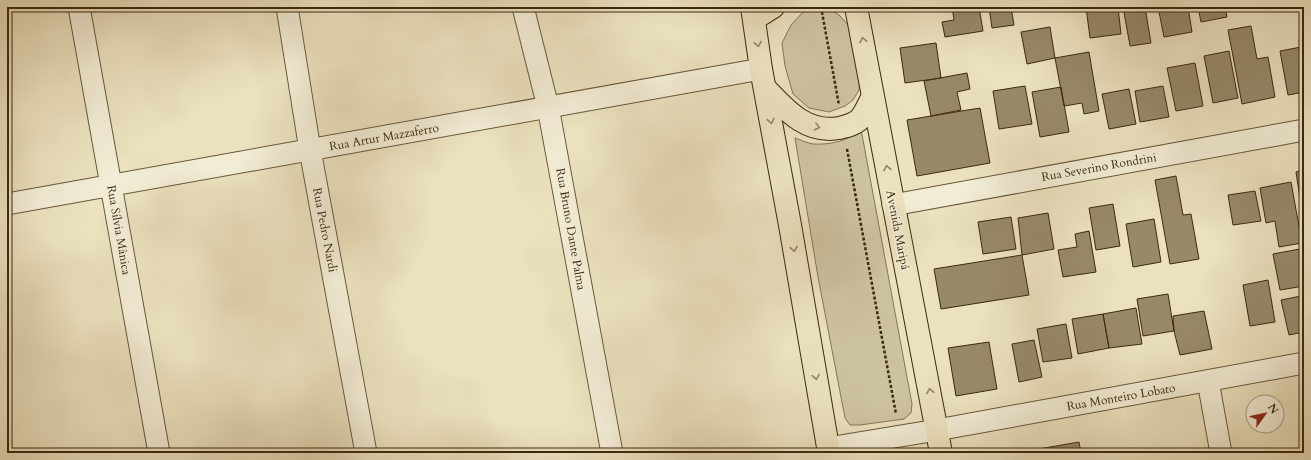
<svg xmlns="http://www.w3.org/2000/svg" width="1311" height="460" font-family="Cardo,serif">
	<rect width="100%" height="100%" fill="#ebe1be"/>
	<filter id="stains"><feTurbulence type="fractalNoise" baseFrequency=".005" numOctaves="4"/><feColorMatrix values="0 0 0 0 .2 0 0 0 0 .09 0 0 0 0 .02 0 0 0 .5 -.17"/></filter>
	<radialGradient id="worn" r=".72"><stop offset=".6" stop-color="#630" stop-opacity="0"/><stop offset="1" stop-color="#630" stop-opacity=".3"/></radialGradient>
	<path fill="#cdc2a0" stroke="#847658" d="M 823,7 L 827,7 L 839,15 L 850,27 L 860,75 L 859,90 L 853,100 L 845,106 L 829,112 L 809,108 L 793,94 L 785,66 L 782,43 L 791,25 L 803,12 Z
		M 861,129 L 912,404 L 911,413 L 904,419 L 860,425 L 850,425 L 845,418 L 818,277 L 795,138 C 801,140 807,143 813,144 C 830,145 849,141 861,129 Z"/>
	<path fill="#97896a" stroke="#3c290f" d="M 952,7 L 979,7 L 983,31 L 945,37 L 942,22 L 954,20 Z
		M 989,7 L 1011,7 L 1014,25 L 992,28 Z
		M 1053,7 L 1069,7 L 1054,9 Z
		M 1086,7 L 1118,7 L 1121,34 L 1090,38 Z
		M 1123,7 L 1145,7 L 1151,43 L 1130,46 Z
		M 1158,7 L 1188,7 L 1192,32 L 1164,37 Z
		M 1198,7 L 1225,7 L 1227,17 L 1201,22 Z
		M 1251,26 L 1257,59 L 1268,57 L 1275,97 L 1242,104 L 1228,30 Z
		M 1050,27 L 1055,58 L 1027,64 L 1021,32 Z
		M 1304,39 L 1304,62 L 1299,40 Z
		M 936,43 L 941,78 L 905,83 L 900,48 Z
		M 1301,47 L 1304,62 L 1304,92 L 1288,95 L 1280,51 Z
		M 1229,51 L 1238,98 L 1213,103 L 1204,56 Z
		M 1089,52 L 1099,111 L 1084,114 L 1082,103 L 1064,106 L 1055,58 Z
		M 1195,63 L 1203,106 L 1176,111 L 1167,68 Z
		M 967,73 L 970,89 L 957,92 L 961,110 L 931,116 L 924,81 Z
		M 1025,86 L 1032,124 L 999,129 L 993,91 Z
		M 1163,86 L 1169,117 L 1140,122 L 1135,91 Z
		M 1061,87 L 1069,132 L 1040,137 L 1032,92 Z
		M 1129,89 L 1136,124 L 1109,129 L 1102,94 Z
		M 980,108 L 990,163 L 917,176 L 907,120 Z
		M 1304,170 L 1304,212 L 1302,212 L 1296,172 Z
		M 1176,176 L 1183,215 L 1191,214 L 1199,259 L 1170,264 L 1155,180 Z
		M 1291,182 L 1302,243 L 1279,247 L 1275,221 L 1266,223 L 1260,188 Z
		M 1255,191 L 1261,221 L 1233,225 L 1228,195 Z
		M 1113,204 L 1120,246 L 1096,250 L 1089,208 Z
		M 1048,213 L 1054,249 L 1022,255 L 1018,218 Z
		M 1011,217 L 1016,249 L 983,254 L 978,222 Z
		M 1154,219 L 1161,262 L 1133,267 L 1126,224 Z
		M 1089,231 L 1096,272 L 1063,277 L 1058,250 L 1077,247 L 1075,234 Z
		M 1300,249 L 1304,269 L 1304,286 L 1280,290 L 1273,254 Z
		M 1022,255 L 1029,295 L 941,309 L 934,269 Z
		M 1268,280 L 1275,322 L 1250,326 L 1243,285 Z
		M 1168,294 L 1174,331 L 1143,336 L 1137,299 Z
		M 1301,296 L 1304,309 L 1304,332 L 1289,335 L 1281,300 Z
		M 1136,308 L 1142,344 L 1109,348 L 1103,314 Z
		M 1204,311 L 1212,349 L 1180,355 L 1174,331 L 1173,316 Z
		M 1103,314 L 1109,348 L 1078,354 L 1072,319 Z
		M 1066,324 L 1072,358 L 1043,362 L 1037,329 Z
		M 1034,340 L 1042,377 L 1019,382 L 1012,344 Z
		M 989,342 L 997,389 L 956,396 L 948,348 Z
		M 1079,442 L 1081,453 L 1016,453 Z"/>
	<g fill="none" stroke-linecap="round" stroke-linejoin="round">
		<g stroke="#68573b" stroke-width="23">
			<path id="minor" d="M 79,7 L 159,453
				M 287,7 L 310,150 L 366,453
				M 523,7 L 548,107 L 612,453
				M 7,204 L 761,69
				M 893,205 L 1304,130
				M 1208,381 L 1221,453
				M 828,448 L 937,430 L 1304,363"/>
		</g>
		<g stroke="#3c290f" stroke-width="24">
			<path id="primary" d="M 752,7 L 761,69 L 790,225 L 829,453
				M 856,7 L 941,453
				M 754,19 L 773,7
				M 765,88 C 785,109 806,134 839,128 C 847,126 853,125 859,120 C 865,114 869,103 873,96"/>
		</g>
		<path stroke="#3c290f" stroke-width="2.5" stroke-dasharray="3 2" stroke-linecap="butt" d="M 821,7 L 839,105
			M 847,149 L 896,414"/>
		<use href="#minor" stroke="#f2ecd5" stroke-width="21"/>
		<use href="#primary" stroke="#ebe1be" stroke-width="22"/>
	</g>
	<defs><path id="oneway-chevron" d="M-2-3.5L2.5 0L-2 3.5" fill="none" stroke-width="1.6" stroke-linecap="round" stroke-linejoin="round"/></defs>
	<g stroke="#948566">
		<use href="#oneway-chevron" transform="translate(863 40) rotate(-101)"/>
		<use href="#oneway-chevron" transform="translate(758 44) rotate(81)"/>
		<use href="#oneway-chevron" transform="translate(771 121) rotate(79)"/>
		<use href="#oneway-chevron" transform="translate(817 127) rotate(14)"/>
		<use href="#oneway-chevron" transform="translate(887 168) rotate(-100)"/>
		<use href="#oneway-chevron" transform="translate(794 249) rotate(80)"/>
		<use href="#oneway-chevron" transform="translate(816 377) rotate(80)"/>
		<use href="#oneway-chevron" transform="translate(930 391) rotate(-101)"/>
	</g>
	<g text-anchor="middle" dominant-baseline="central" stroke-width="3" stroke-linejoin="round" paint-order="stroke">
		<g font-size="12" fill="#3c290f" stroke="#f2ecd5">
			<text transform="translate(384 137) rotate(-10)">Rua Artur Mazzaferro</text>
			<text transform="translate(1099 167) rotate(-10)">Rua Severino Rondrini</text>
			<text transform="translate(571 229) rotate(80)">Rua Bruno Dante Palma</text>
			<text transform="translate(119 230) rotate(80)">Rua Sílvia Mânica</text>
			<text transform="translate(325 230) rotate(79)">Rua Pedro Nardi</text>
			<text transform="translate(898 230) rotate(79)">Avenida Maripá</text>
			<text transform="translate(1121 397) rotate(-10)">Rua Monteiro Lobato</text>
		</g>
	</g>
	<rect width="1311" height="460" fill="none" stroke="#ebe1be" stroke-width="24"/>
	<rect x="8" y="8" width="1295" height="444" fill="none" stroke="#3c290f" stroke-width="2"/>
	<rect x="12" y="12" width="1287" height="436" fill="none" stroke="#3c290f"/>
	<g transform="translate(1265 414) rotate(57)"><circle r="19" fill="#f2ecd5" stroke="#a99e86"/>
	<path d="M0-3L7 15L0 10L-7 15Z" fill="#8f2418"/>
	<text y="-6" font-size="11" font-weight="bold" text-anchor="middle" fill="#3c290f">N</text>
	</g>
	<rect width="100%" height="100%" filter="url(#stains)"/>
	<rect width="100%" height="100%" fill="url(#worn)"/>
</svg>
